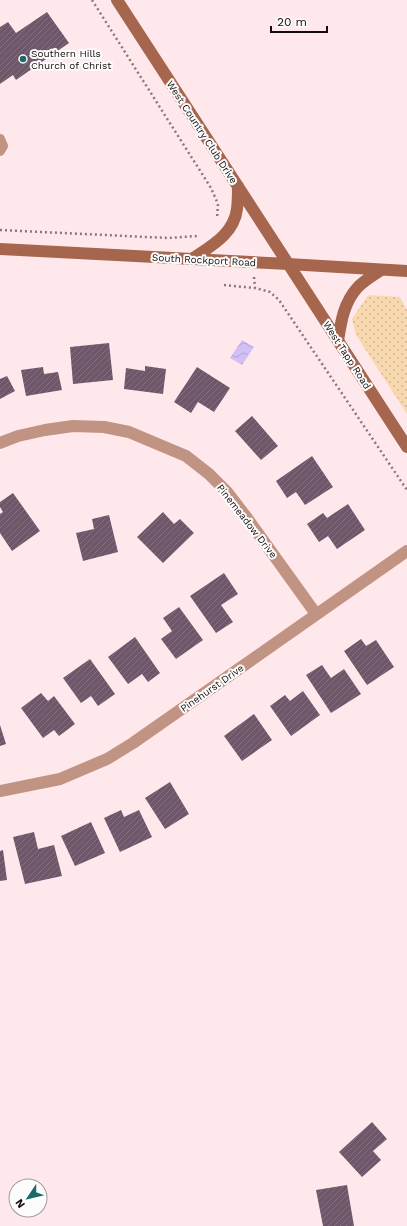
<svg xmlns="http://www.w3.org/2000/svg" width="407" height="1226" font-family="'Work Sans',sans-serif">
	<defs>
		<pattern id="grass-dots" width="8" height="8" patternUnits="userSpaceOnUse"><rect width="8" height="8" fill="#f8d8ae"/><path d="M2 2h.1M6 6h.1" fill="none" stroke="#d4b894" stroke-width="1.8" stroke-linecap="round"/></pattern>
		<pattern id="water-waves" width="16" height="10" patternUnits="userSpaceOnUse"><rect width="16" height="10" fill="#d1c0f4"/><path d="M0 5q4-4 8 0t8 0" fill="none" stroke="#b3a4d0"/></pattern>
		<pattern id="building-hatch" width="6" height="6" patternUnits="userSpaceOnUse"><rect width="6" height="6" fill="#6e5769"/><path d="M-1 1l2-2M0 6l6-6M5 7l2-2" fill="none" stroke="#816f7c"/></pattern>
	</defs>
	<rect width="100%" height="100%" fill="#ffe8ec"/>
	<path fill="url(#grass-dots)" d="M 368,295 L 400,297 L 407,310 L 407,414 L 356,335 L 352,319 Z"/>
	<path fill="url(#water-waves)" d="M 242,340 L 254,347 L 242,365 L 230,358 Z"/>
	<path fill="url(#building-hatch)" d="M 47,12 L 69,43 L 16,80 L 13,75 L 0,84 L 0,27 L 8,22 L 16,33 Z
		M 109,343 L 113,380 L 73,384 L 70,347 Z
		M 145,366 L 166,369 L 163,394 L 124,389 L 126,368 L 145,371 Z
		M 43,367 L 44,374 L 58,372 L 62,390 L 26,396 L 21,370 Z
		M 197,367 L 230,388 L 214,412 L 198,402 L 191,413 L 174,402 Z
		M 7,376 L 15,391 L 0,399 L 0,379 Z
		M 252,416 L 278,446 L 261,460 L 235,431 Z
		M 312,456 L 333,487 L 305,505 L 296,492 L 287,498 L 276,481 Z
		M 13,493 L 40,531 L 12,551 L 0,533 L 0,514 L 3,512 L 0,507 L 0,502 Z
		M 348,504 L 365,530 L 337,549 L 328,536 L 319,542 L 307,524 L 323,513 L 327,518 Z
		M 163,512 L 174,524 L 180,519 L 194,533 L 163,563 L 137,537 Z
		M 109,515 L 118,552 L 83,561 L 76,533 L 94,529 L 92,519 Z
		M 224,573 L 238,594 L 221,605 L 233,622 L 216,633 L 190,596 Z
		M 179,607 L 203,640 L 176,659 L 161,639 L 172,631 L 163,618 Z
		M 135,637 L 160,673 L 148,682 L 142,674 L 128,684 L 108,657 Z
		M 361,639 L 366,646 L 376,640 L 394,667 L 367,685 L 344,651 Z
		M 90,659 L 115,694 L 98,706 L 91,696 L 81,703 L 63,678 Z
		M 322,665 L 331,678 L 344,669 L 361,694 L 331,713 L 306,675 Z
		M 303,691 L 320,715 L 291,736 L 270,706 L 285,695 L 290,701 Z
		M 41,693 L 48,701 L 54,696 L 75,724 L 59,736 L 54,730 L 43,738 L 21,708 Z
		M 254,714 L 272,740 L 242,761 L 224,736 Z
		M 0,725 L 6,744 L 0,746 Z
		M 170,782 L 189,814 L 165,829 L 145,798 Z
		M 121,810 L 124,817 L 139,810 L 152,837 L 120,852 L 104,818 Z
		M 91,822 L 105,853 L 75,866 L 61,836 Z
		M 34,832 L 38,849 L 54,845 L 62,876 L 25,884 L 13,837 Z
		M 3,850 L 7,880 L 0,881 L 0,851 Z
		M 372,1122 L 387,1139 L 373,1151 L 381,1160 L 362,1177 L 339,1152 Z
		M 347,1185 L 354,1226 L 323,1226 L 316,1190 Z"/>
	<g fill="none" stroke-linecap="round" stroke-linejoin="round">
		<path stroke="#89787b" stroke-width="2.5" stroke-dasharray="2 3" stroke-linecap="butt" d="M 92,0 L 211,188 L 218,204 L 217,218
			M 0,230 L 168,238 L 197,236
			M 254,277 L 255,288
			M 224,285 L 255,288 L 270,292 L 279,300 L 407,490"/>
		<path stroke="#c19383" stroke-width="10" d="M 0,139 L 3,146 L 0,151"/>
		<path stroke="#c19383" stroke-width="12" d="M 0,443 L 18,436 L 45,430 L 73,426 L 104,427 L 129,432 L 186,456 L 209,474 L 227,492 L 247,518 L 316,614
			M 0,791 L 60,779 L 107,759 L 133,743 L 407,551"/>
		<path stroke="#a6664e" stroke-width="12" d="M 117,0 L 407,447
			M 0,249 L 288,264 L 407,271
			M 192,259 C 211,246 234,234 237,209 C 238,201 238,194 238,186
			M 338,341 C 341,321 344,302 358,287 C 365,280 374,275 381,270"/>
	</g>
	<circle fill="#1b696b" stroke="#fcfcfc" stroke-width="1.5" cx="23" cy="59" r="4"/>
	<g text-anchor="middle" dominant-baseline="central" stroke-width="4" stroke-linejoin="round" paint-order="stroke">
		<g font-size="10" fill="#150a0c" stroke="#fcfcfc" text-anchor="start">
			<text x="31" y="53">Southern Hills<tspan x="31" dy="12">Church of Christ</tspan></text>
		</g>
		<g font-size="10" fill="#150a0c" stroke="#fcfcfc">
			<text transform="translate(202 132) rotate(57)">West Country Club Drive</text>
			<text transform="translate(204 260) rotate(3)">South Rockport Road</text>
			<text transform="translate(347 355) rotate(57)">West Tapp Road</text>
			<text transform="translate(247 521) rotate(52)">Pinemeadow Drive</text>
			<text transform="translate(212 688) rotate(-35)">Pinehurst Drive</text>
		</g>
	</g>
	<g transform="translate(28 1198) rotate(235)"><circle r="19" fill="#fcfcfc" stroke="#a09b9c"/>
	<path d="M0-3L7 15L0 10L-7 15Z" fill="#1b696b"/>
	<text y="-6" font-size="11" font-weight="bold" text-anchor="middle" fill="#150a0c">N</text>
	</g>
	<path d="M271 26v6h56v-6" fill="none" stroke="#150a0c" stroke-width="2"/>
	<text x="277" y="26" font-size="12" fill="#150a0c" stroke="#fcfcfc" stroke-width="3" paint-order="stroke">20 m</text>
</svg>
